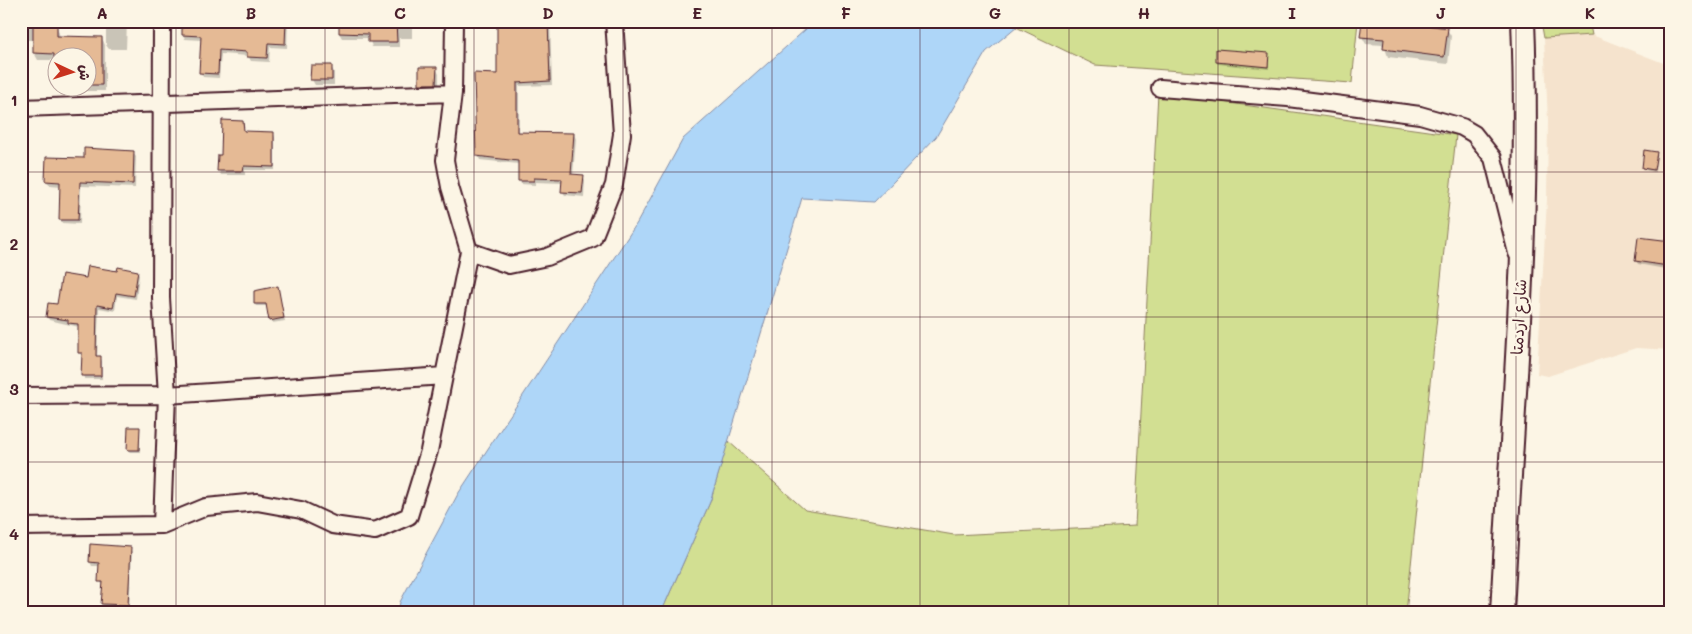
<svg xmlns="http://www.w3.org/2000/svg" width="1692" height="634" font-family="Mali,'Playpen Sans Arabic',sans-serif">
	<rect width="100%" height="100%" fill="#fcf5e5"/>
	<filter id="ink" filterUnits="userSpaceOnUse"><feTurbulence type="fractalNoise" baseFrequency=".02" numOctaves="2"/><feDisplacementMap in="SourceGraphic" scale="10" xChannelSelector="R" yChannelSelector="G"/><feConvolveMatrix kernelMatrix="1 2 1 2 8 2 1 2 1" color-interpolation-filters="sRGB"/></filter>
	<g filter="url(#ink)">
		<path fill="#f5e3cd" d="M 1592,35 L 1671,66 L 1671,350 L 1636,348 L 1548,376 L 1537,374 L 1547,200 L 1548,120 L 1544,38 Z"/>
		<path fill="#d2df92" stroke="#8e7f5e" d="M 1023,21 L 1358,21 L 1352,83 L 1095,65 L 1016,27 Z
			M 1541,21 L 1589,21 L 1592,35 L 1544,38 Z
			M 1158,93 L 1456,135 L 1406,613 L 661,613 L 710,502 L 728,441 L 805,510 L 954,535 L 1135,526 Z"/>
		<path fill="#aed6f8" stroke="#868da6" d="M 815,21 L 1023,21 L 986,52 L 936,137 L 874,202 L 802,198 L 710,502 L 661,613 L 398,613 L 400,602 L 458,494 L 637,223 L 683,139 Z"/>
		<path fill="#0003" d="M 21,21 L 57,26 L 60,37 L 102,38 L 105,45 L 105,91 L 74,91 L 71,88 L 88,88 L 88,58 L 58,58 L 58,83 L 55,78 L 55,60 L 38,60 L 34,53 L 34,40 L 21,40 Z
			M 106,21 L 127,21 L 126,49 L 109,49 L 106,45 Z
			M 183,21 L 288,21 L 287,48 L 270,47 L 269,62 L 251,61 L 248,56 L 221,54 L 219,78 L 203,77 L 201,73 L 202,40 L 185,39 L 183,34 Z
			M 339,21 L 412,21 L 412,38 L 399,38 L 399,47 L 372,47 L 369,38 L 342,38 L 339,33 Z
			M 485,21 L 550,21 L 552,85 L 519,86 L 519,134 L 574,134 L 576,139 L 573,175 L 583,176 L 585,180 L 584,197 L 565,195 L 562,191 L 563,183 L 535,182 L 535,185 L 521,184 L 519,180 L 519,164 L 480,160 L 478,156 L 498,75 L 498,26 L 487,26 Z
			M 1447,29 L 1451,36 L 1448,64 L 1388,57 L 1384,45 L 1366,44 L 1362,37 Z
			M 1268,54 L 1269,69 L 1218,64 L 1217,62 Z
			M 331,67 L 334,72 L 334,85 L 315,85 L 312,80 Z
			M 436,68 L 439,74 L 439,89 L 423,89 L 420,84 Z
			M 243,122 L 245,133 L 273,133 L 275,137 L 275,170 L 245,170 L 245,175 L 221,175 L 219,171 L 219,157 L 223,157 Z
			M 133,152 L 136,157 L 135,188 L 81,186 L 80,224 L 62,223 L 60,219 L 62,186 L 49,185 L 47,181 L 85,160 Z
			M 1656,153 L 1655,172 L 1644,170 L 1643,168 Z
			M 1671,242 L 1671,270 L 1638,264 L 1636,261 Z
			M 137,272 L 139,275 L 136,299 L 117,296 L 115,311 L 99,308 L 97,357 L 100,357 L 102,361 L 102,379 L 84,379 L 83,356 L 79,353 L 79,327 L 49,320 L 47,316 L 87,279 L 118,273 Z
			M 277,287 L 285,321 L 272,323 L 268,306 L 256,306 L 255,304 Z
			M 140,428 L 140,452 L 130,452 L 128,450 Z
			M 130,548 L 132,552 L 129,609 L 125,609 L 125,613 L 104,613 L 102,610 L 104,585 L 100,582 L 101,566 L 92,566 L 90,562 Z"/>
		<path fill="#e5ba95" stroke="#4a1f2b" d="M 182,21 L 286,21 L 285,44 L 268,43 L 267,58 L 247,57 L 247,52 L 219,50 L 218,74 L 199,73 L 201,36 L 182,35 Z
			M 339,21 L 396,21 L 397,42 L 368,42 L 368,34 L 339,33 Z
			M 497,21 L 548,21 L 550,81 L 517,83 L 517,132 L 574,133 L 571,174 L 584,175 L 582,193 L 561,192 L 562,179 L 534,178 L 534,181 L 518,181 L 518,161 L 476,156 L 474,73 L 497,74 Z
			M 1362,21 L 1394,21 L 1448,28 L 1444,57 L 1383,49 L 1384,39 L 1360,37 Z
			M 33,23 L 57,24 L 57,36 L 102,37 L 102,85 L 88,85 L 88,58 L 54,58 L 54,54 L 33,53 Z
			M 1216,49 L 1269,53 L 1268,67 L 1216,62 Z
			M 311,65 L 332,65 L 332,80 L 310,80 Z
			M 419,67 L 437,67 L 436,84 L 419,84 Z
			M 222,120 L 243,121 L 244,131 L 274,132 L 274,167 L 244,166 L 243,171 L 217,171 L 218,155 L 221,155 Z
			M 84,148 L 134,151 L 133,184 L 80,182 L 78,220 L 59,220 L 60,182 L 45,181 L 46,157 L 84,158 Z
			M 1644,150 L 1657,152 L 1654,170 L 1642,168 Z
			M 1638,237 L 1671,241 L 1668,266 L 1635,261 Z
			M 88,266 L 117,271 L 118,267 L 138,271 L 134,296 L 116,293 L 113,308 L 97,305 L 96,356 L 101,356 L 101,376 L 81,376 L 82,353 L 78,353 L 78,324 L 68,323 L 68,320 L 46,317 L 48,303 L 57,304 L 62,274 L 86,278 Z
			M 278,286 L 284,318 L 269,321 L 266,304 L 254,304 L 254,291 Z
			M 128,427 L 140,427 L 139,450 L 127,450 Z
			M 90,544 L 131,547 L 128,605 L 101,604 L 103,582 L 98,582 L 99,563 L 89,562 Z"/>
		<g fill="none" stroke-linecap="round" stroke-linejoin="round">
			<g stroke="#4a1f2b" stroke-width="20">
				<path id="street" d="M 454,21 L 453,93 L 445,160 L 450,187 L 469,251 L 509,265 L 547,257 L 593,238 L 614,185 L 622,134 L 614,21
					M 1160,88 L 1288,98 L 1420,115 L 1462,127 L 1474,134 L 1493,158 L 1517,253
					M 21,108 L 453,93
					M 21,396 L 167,395 L 444,376
					M 162,525 L 167,395 L 161,298 L 162,21
					M 21,527 L 162,525 L 206,507 L 257,502 L 301,510 L 333,525 L 375,531 L 409,516 L 429,451 L 469,251"/>
			</g>
			<g stroke="#4a1f2b" stroke-width="26">
				<path id="secondary" d="M 1502,613 C 1512,417 1531,217 1523,21"/>
			</g>
			<use href="#street" stroke="#fcf5e5" stroke-width="16"/>
			<use href="#secondary" stroke="#fcf5e5" stroke-width="22"/>
		</g>
	</g>
	<path fill="none" stroke="#4a1f2b" stroke-width="1" stroke-opacity="0.55" d="M 176,21 L 176,613M 325,21 L 325,613M 474,21 L 474,613M 623,21 L 623,613M 772,21 L 772,613M 920,21 L 920,613M 1069,21 L 1069,613M 1218,21 L 1218,613M 1367,21 L 1367,613M 1516,21 L 1516,613M 21,172 L 1671,172M 21,317 L 1671,317M 21,462 L 1671,462"/>
	<g text-anchor="middle" dominant-baseline="central" stroke-width="4.5" stroke-linejoin="round" paint-order="stroke">
		<g font-size="16" fill="#4a1f2b" stroke="#fcf5e5">
			<text transform="translate(1518 317) rotate(-87)">شارع اردمتا</text>
		</g>
	</g>
	<rect width="1692" height="634" fill="none" stroke="#fcf5e5" stroke-width="55"/>
	<g transform="translate(72 72) rotate(94)"><circle r="24" fill="#fcf5e5" stroke="#b59f9b"/>
	<path d="M0-4L9 19L0 12L-9 19Z" fill="#c8321e"/>
	<text y="-8" font-size="14" font-weight="bold" text-anchor="middle" fill="#4a1f2b">ش</text>
	</g>
	<rect x="28" y="28" width="1636" height="578" fill="none" stroke="#4a1f2b" stroke-width="2"/>
	<g font-size="16" text-anchor="middle" font-weight="bold" fill="#4a1f2b">
		<text x="102" y="19">A</text>
		<text x="251" y="19">B</text>
		<text x="400" y="19">C</text>
		<text x="548" y="19">D</text>
		<text x="697" y="19">E</text>
		<text x="846" y="19">F</text>
		<text x="995" y="19">G</text>
		<text x="1144" y="19">H</text>
		<text x="1292" y="19">I</text>
		<text x="1441" y="19">J</text>
		<text x="1590" y="19">K</text>
		<text x="14" y="106">1</text>
		<text x="14" y="250">2</text>
		<text x="14" y="395">3</text>
		<text x="14" y="540">4</text>
	</g>
</svg>
